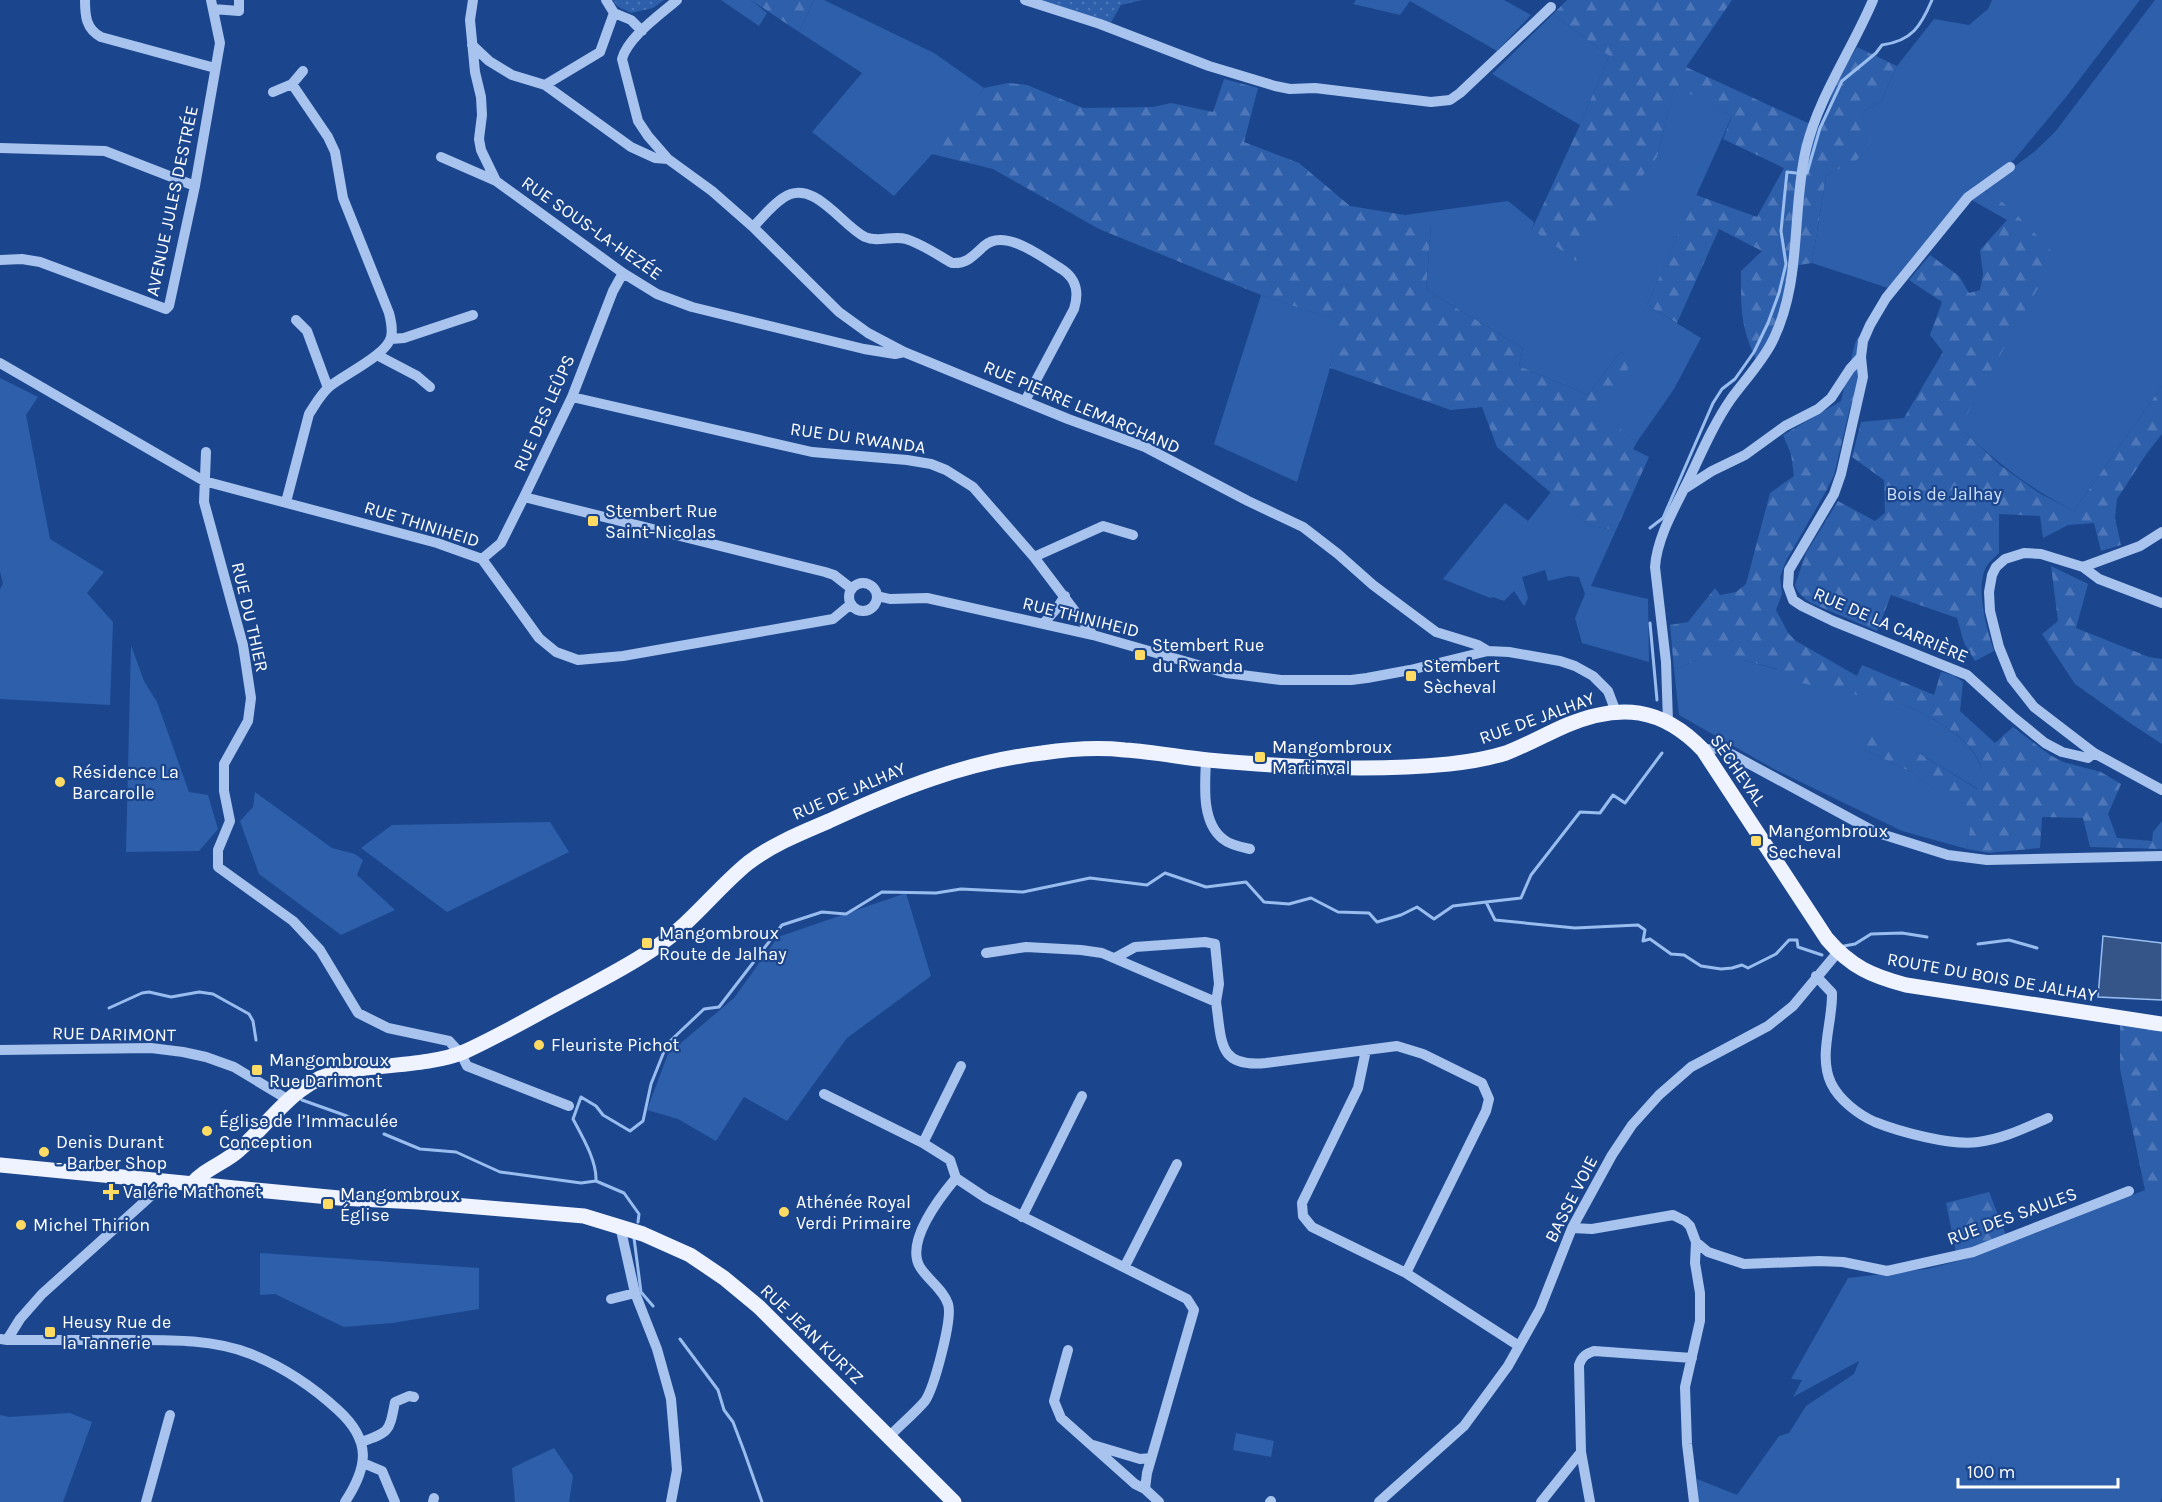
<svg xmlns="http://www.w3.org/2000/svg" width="2162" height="1502" font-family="Karla,sans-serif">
	<defs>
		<pattern id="forest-firs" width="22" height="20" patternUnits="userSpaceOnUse" patternTransform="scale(1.5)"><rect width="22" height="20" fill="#2e5fab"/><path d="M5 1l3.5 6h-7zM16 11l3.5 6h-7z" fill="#4d77b8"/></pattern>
		<pattern id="park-dots" width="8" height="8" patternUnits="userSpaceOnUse" patternTransform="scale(1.5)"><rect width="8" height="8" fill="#2e5fab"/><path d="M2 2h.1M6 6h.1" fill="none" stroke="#4d77b8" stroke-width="1.8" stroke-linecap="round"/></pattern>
	</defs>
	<rect width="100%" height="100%" fill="#1b468d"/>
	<path fill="#2e5fab" d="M 721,0 L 751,0 L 767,13 L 759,26 Z
		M 814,0 L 824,0 L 934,53 L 984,88 L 944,141 L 894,196 L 812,132 L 862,73 L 799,32 Z
		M 1356,0 L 1504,0 L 1531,15 L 1497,51 L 1410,1 L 1400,15 L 1353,4 Z
		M 1992,0 L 2140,0 L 2066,97 L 2014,160 L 1968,190 L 1888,288 L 1812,263 L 1826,176 L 1837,168 L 1851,164 L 1863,112 L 1881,101 L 1897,66 L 1934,19 L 1969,25 L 1988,9 Z
		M 2155,0 L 2162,0 L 2162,386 L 2074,511 C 2029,488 2000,465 1963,431 L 1963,421 L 2015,214 L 1984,189 L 2034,152 L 2055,132 Z
		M 1553,14 L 1609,56 L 1580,125 L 1492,74 Z
		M 1675,85 L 1732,116 L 1647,305 L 1701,338 L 1674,389 L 1637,442 L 1599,413 L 1632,361 L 1620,352 L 1588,395 L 1519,366 L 1523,348 L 1426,290 L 1431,226 L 1405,215 L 1508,201 L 1534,222 L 1532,229 L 1657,157 Z
		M 1261,295 L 1340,321 L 1330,368 L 1297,482 L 1214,444 Z
		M 0,378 L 38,397 L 26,415 L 50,539 L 104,572 L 87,593 L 113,622 L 110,705 L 0,699 L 0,589 L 3,584 L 0,571 Z
		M 1551,492 L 1590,526 L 1616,530 L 1591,586 L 1648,599 L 1649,662 L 1582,643 L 1575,618 L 1585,594 L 1579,577 L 1569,576 L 1548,581 L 1545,570 L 1522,577 L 1528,598 L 1524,606 L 1514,591 L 1504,601 L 1493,597 L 1490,598 L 1443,579 L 1505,503 L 1528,521 Z
		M 131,645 L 144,681 L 157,702 L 189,792 L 208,795 L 218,829 L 199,851 L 126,852 Z
		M 1698,660 L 1743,660 L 1905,705 C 1928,715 1974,739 1980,766 C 1981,773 1979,782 1978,789 L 1917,752 L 1863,749 L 1911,772 L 1973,816 L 1967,849 L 1902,831 L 1772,768 L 1679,715 L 1674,669 Z
		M 255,792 L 332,848 L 355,854 L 363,860 L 357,875 L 395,910 L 341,935 L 259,874 L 240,821 L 253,807 Z
		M 550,822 L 569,852 L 447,912 L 361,848 L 392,825 Z
		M 906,893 L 931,976 L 847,1038 L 787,1121 L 744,1097 L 716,1141 L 678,1119 L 647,1110 L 668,1054 L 734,998 L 778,937 Z
		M 2145,1190 L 2162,1190 L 2162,1498 L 2160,1502 L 1698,1502 L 1697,1479 L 1737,1495 L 1779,1436 L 1789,1433 L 1806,1406 L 1854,1374 L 1859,1361 L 1793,1397 L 1802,1380 L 1791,1379 L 1848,1278 L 1927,1269 L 1977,1256 Z
		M 260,1253 L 479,1268 L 479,1309 L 392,1323 L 344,1327 L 275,1294 L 260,1295 Z
		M 70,1413 L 92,1422 L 63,1502 L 0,1502 L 0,1415 L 9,1417 Z
		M 1236,1433 L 1274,1441 L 1271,1457 L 1233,1450 Z
		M 554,1448 L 573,1476 L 569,1502 L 515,1502 L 512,1468 Z"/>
	<path fill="url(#forest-firs)" d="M 751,0 L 814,0 L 799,32 Z
		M 1567,0 L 1732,0 L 1686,67 L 1821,129 L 1835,84 L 1857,47 L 1897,66 L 1881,101 L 1863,112 L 1862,120 L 1873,133 C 1868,144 1861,160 1849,165 C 1840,168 1834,170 1826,176 L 1812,263 L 1799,265 L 1777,327 L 1756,359 C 1740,325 1741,307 1741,271 L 1762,251 L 1719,229 L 1677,323 L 1647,305 L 1696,195 L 1757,217 L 1784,168 L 1723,139 L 1732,116 L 1675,86 L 1657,157 L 1576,261 L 1532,229 L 1580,125 L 1609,56 L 1553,14 Z
		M 1224,79 L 1258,88 L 1244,142 L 1299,163 L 1350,206 L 1405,215 L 1431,225 L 1426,290 L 1523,348 L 1519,366 L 1588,395 L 1620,352 L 1633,361 L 1600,413 L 1637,442 L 1633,449 L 1649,457 L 1616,530 L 1590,526 L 1497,447 L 1482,407 L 1451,410 L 1330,368 L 1339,321 L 1261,295 L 1099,229 L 993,169 L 932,154 L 984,88 L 1008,83 L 1027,85 L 1083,108 L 1153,107 L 1171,103 L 1213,112 Z
		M 1973,186 C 2004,195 2034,234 2056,256 L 1963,421 L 1963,431 L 2000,465 L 2039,493 L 2074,511 L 2162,386 L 2162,434 L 2147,453 L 2117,499 L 2115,518 L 2121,545 L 2101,551 L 2094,523 L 2068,525 L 2043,538 L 2040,516 L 1999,514 L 1999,553 C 1995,557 1989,562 1986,567 C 1975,588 1987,630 1994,651 L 1975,661 L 1964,643 L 1957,618 L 1891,595 L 1877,631 L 1811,603 C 1804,598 1798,594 1795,585 L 1806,553 L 1838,501 L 1875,521 L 1885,513 L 1884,480 L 1852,457 L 1861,422 L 1904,418 L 1943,352 L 1930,335 L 1942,302 L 1909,280 L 1930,255 L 1959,276 L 1969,293 L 1980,290 L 1983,274 L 1980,250 L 2007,220 L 1972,200 L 1900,284 L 1867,337 L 1865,368 L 1850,408 L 1834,475 L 1825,493 L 1786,561 L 1780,577 L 1782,594 L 1776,610 L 1788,633 L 1796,641 L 1857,676 L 1862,665 L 1934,695 L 1941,672 L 1953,675 L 1963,682 L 1960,711 L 1995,743 L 2013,727 L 2050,755 L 2063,762 L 2101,772 L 2121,784 L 2108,814 L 2117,838 L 2152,841 L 2153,832 L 2162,821 L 2162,849 L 2090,847 L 2083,818 L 2042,817 L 2040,848 L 1989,853 L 1967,849 L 1972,816 L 1911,772 L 1863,749 L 1866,732 L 1917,752 L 1977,789 C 1978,782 1981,772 1980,765 C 1973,738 1928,715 1905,705 L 1782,679 L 1777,669 L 1743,660 L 1698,660 L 1674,669 L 1670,625 L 1688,622 L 1715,588 L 1720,595 L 1736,592 L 1746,584 L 1770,493 L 1794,476 L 1791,454 L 1783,435 L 1841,401 L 1855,343 L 1888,288 L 1968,190 Z
		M 2051,566 L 2088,584 L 2076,628 L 2149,657 L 2162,659 L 2162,744 L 2127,721 L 2075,684 L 2042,634 L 2058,621 Z
		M 2120,1019 L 2162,1024 L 2162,1190 L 2145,1190 L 2120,1069 Z
		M 1989,1192 L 2006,1235 L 1956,1252 L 1946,1203 Z"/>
	<path fill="url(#park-dots)" d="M 613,0 L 664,0 L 653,8 L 631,13 L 617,6 Z
		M 1036,0 L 1142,0 L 1121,5 L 1109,26 Z"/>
	<path fill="#355589" stroke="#9abdf0" stroke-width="1.5" d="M 2103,936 L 2162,943 L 2162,1000 L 2098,997 Z"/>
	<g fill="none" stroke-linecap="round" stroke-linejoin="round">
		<path stroke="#9abdf0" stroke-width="3" d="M 1807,173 L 1820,128 L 1842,81 L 1876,53 L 1882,45 C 1912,41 1921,26 1932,0
			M 1650,528 L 1663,518 L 1713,403 L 1722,389 L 1735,379 L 1754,352 L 1768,323 L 1779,293 L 1786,264 L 1781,231 L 1787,172 L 1796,173
			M 1650,623 L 1657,700
			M 1486,902 L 1521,898 L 1531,875 L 1580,812 L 1600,813 L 1613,795 L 1625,803 L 1662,753
			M 1978,944 L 2009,940 L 2037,948
			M 1844,946 L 1855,944 L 1871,934 L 1902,933 L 1927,937
			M 109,1008 L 142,993 L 149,992 L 171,997 L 199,992 L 213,994 L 249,1014 L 253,1021 L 256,1040
			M 302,1100 L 347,1116 L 365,1125
			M 384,1134 L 420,1149 L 456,1152 L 500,1172 L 581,1183 L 596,1181 L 624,1193 L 639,1214 L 638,1222
			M 596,1181 C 597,1161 582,1136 573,1119 L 581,1097 L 596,1106 L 603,1115 L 630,1131 L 643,1121 L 651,1084 L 667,1044 L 704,1009 L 719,1007 L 782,925 L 822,912 L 846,914 L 882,892 L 936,893 L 961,889 L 1023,892 L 1090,878 L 1147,885 L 1165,873 L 1206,887 L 1246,882 L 1264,902 L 1289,904 L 1311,898 L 1338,912 L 1369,913 L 1377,922 L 1401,915 L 1417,907 L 1434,919 L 1453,906 L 1486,902 L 1495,920 L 1575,928 L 1638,925 L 1645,930 L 1643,941 L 1650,939 L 1671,954 L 1684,955 L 1701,966 L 1721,969 L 1732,968 L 1742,965 L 1748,968 L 1776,954 L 1789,940 L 1797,940 L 1798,947 L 1822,955
			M 634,1238 L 641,1292 L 653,1306
			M 680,1339 L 718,1390 L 724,1410 L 733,1422 L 744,1451 L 762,1502"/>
		<path stroke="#a7c3ee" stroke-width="10" d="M 85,0 C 85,16 86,29 101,37 L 215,68
			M 473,0 L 470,20 L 475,72 L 481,97 L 482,115 L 479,139 L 481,150 L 496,181
			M 606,0 L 614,13 L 631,20 L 642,31
			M 677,0 C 660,15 628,37 622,59 L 638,121 L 648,136 L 668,159 L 712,191 L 753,227 L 839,312 L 868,333 L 904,352 L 1068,419 L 1145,447 L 1248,501 L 1303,527 L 1338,554 L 1373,585 L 1436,632 L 1478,645 L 1488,651 L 1509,652 L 1560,661 L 1575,666 L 1593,676 L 1608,691 L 1616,712
			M 1025,0 L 1100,24 L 1209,66 L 1275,86 L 1290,89 L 1315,88 L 1431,102 L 1450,100 L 1460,93 L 1551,7
			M 213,9 L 239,11 L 239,0
			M 472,45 L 489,61 L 512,75 L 545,85 L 631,147 L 655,158 L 668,159
			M 545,85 L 600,52 L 614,13
			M 273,92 L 292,84 L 303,71
			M 0,148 L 105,151 L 195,186
			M 441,157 L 496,181 L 623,273 L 657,294 L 692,307 L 864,349 L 895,354 L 904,352
			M 2010,167 L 1968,197 L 1886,298 L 1870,325 L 1863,341 L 1861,357 L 1863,377 L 1841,474 L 1834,494 L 1789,570 L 1788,586 L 1793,600 L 1802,606 L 1833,621 L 1967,675 L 2012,716 L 2045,743 L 2062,752 L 2088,758 L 2094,753
			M 753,227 C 763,217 772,205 783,198 C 813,177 841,225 865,237 C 879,243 892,235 906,239 C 922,244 938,255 952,263 C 967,264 973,256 984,246 C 1005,227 1043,258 1063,270 C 1077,280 1079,293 1074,309 L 1025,401
			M 0,260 L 22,259 L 40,262 L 166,309 L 169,306 L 195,186 L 220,43 L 211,0
			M 296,320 L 307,331 L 328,388
			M 391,339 L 404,338 L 473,315
			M 377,355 L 417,376 L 430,387
			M 0,363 L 204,481 L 437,543 L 482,559 L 539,638 L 556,652 L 578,660 L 623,656 L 833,619 L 851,604
			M 572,397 L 812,452 L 907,460 L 931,464 L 946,470 L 973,487 L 1034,557 L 1103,526 L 1133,535
			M 206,452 L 204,502 L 243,645 L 251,698 L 248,721 L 224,764 L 224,791 L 230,821 L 218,850 L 218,867 L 293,921 L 320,950 L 358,1013 L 388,1028 L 449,1041 L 461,1054 L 467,1066 L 569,1106
			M 1684,489 L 1712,471 L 1745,455 L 1785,426 L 1818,409 L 1831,398 L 1850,369 L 1861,357
			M 524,497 L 825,572 L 834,575 L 852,589
			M 286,502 L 309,414 C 315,405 320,395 329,387 C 343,375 387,355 391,337 C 393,329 391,321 389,313 L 343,198 L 335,152 L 328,137 L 292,84
			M 1034,557 L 1093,635
			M 482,559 L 501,543 L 524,497 L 572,397 L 613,291 L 623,273
			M 2083,567 L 2140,546 L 2162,532
			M849 597a14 14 0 1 1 28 0a14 14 0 1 1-28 0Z
			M 877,596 L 890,599 L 927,598 L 1093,635 L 1226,673 L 1281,680 L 1351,680 L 1367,678 L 1410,670 L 1488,651
			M 2162,603 L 2099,579 L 2083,567 L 2041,554 L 2024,553 L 2005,559 L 1996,567 L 1992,575 L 1989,592 L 1990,611 L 1999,647 L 2012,679 L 2034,707 L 2094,753 L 2162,790
			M 1043,624 L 1057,608 L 1065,596
			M 1668,722 L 1666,662 L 1655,567 C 1657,538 1674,509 1687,483 C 1701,454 1713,425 1731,399 C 1745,380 1760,364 1771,344 C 1803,283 1791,213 1806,149 C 1819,96 1852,50 1873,0
			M 1703,750 L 1720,748 L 1875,832 L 1948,855 L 1987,860 L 2162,856
			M 1206,760 C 1205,785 1201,822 1223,839 C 1230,845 1241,847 1250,849
			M 986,953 L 1026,947 L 1081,950 L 1102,953 L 1216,1002 C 1222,1041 1217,1068 1266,1063 L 1397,1046 L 1423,1054 L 1482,1083 L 1489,1099 L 1486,1111 L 1406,1273
			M 1115,958 L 1135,947 L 1205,942 L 1215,944 L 1219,984 L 1216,1002
			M 1816,976 L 1832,993 C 1833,1021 1818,1056 1831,1083 C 1839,1100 1859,1115 1875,1122 C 1900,1132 1952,1146 1978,1142 C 2003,1139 2025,1128 2048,1118
			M 0,1050 L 151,1048 L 183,1052 L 206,1057 L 234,1067 L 287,1099
			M 1366,1050 L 1358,1088 L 1302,1203 L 1303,1216 L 1312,1227 L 1406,1273 L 1519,1346
			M 824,1094 L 923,1143 L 950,1160 L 956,1178
			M 923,1143 L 961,1066
			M 1022,1217 L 1082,1096
			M 620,1226 L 635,1293 L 657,1349 L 671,1399 L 677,1470 L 671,1502
			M 1572,1228 L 1592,1229 L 1673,1215 L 1685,1221 L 1690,1226 L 1696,1242 L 1695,1263 L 1700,1293 L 1700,1321 L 1685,1387 L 1687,1444 L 1694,1502
			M 1696,1242 L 1708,1252 L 1744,1264 L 1819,1261 L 1843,1262 L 1887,1271 L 1973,1252 L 2129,1191
			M 1125,1266 L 1177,1164
			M 611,1299 L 635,1293
			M 0,1339 L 7,1340 C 45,1340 83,1340 121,1340 C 163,1340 211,1338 251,1354 C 283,1367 313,1387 338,1410 C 372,1441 368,1467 345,1502
			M 7,1340 L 20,1319 L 42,1294 L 153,1194 L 159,1181
			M 1068,1350 L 1054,1401 L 1061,1418 L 1135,1484 L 1145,1489
			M 889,1437 C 900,1425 914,1414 925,1401 C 934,1388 953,1318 948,1304 C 943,1289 928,1280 920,1267 C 905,1242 940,1197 956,1178 L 986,1198 L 1187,1299 L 1194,1310 L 1147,1473 L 1145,1489 L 1159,1502
			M 361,1442 C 390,1432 389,1432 395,1402 L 409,1396 L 414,1397
			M 1093,1445 L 1140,1459 L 1151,1458
			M 363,1463 L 382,1471 L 395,1502
			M 146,1502 L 170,1415
			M 433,1502 L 434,1498
			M 1270,1502 L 1271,1501
			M 1379,1502 L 1464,1426 L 1508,1366 L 1540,1309 L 1572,1228 L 1612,1155 L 1632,1125 L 1659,1095 L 1691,1067 L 1768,1026 L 1793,1006 L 1838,952
			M 1541,1502 L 1581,1452
			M 1590,1502 L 1581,1452 L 1579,1365 C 1582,1356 1586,1354 1594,1351 L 1692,1358"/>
		<path stroke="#eef3ff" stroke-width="15" d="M 0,1165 L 339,1198 L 418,1202 L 584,1216 L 643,1234 L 690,1255 L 724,1278 L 759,1307 L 954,1502
			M 192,1184 C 204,1169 225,1163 239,1150 C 273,1120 296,1079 343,1071 C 378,1065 436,1065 466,1051 C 501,1035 535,1015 569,997 C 598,981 629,966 656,947 C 691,924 716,889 748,863 C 773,844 801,833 829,821 C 898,789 966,762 1042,753 C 1069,749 1098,747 1125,750 C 1153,752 1180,757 1208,760 C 1288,767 1369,772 1449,764 C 1468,762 1487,759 1506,753 C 1527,745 1546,734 1567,725 C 1620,703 1662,707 1703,750 L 1827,939 C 1851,967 1872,976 1906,985 L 2162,1024"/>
	</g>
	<g fill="#ffdb64" stroke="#1b468d" stroke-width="2">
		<rect x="587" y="515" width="12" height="12" rx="3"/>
		<rect x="1134" y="649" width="12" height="12" rx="3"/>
		<rect x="1405" y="670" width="12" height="12" rx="3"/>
		<rect x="1254" y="751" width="12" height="12" rx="3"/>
		<circle cx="60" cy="782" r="6"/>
		<rect x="1750" y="835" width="12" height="12" rx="3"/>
		<rect x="641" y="937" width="12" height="12" rx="3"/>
		<circle cx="539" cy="1045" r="6"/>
		<rect x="251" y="1064" width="12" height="12" rx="3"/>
		<circle cx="207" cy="1131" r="6"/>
		<circle cx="44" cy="1152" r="6"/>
		<path d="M108 1183h6v6h6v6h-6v6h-6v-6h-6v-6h6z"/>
		<rect x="322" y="1198" width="12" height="12" rx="3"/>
		<circle cx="784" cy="1212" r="6"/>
		<circle cx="21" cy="1225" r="6"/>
		<rect x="44" y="1326" width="12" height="12" rx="3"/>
	</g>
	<g text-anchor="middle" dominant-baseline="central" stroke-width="4.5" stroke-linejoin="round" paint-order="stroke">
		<g font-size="18" fill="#fff" stroke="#1b468d">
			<text transform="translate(172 201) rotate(-78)">AVENUE JULES DESTRÉE</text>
			<text transform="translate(592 228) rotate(35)">RUE SOUS-LA-HEZÉE</text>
			<text transform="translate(1082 407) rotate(23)">RUE PIERRE LEMARCHAND</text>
			<text transform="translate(544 413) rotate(-66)">RUE DES LEÛPS</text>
			<text transform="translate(858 438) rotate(8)">RUE DU RWANDA</text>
			<text transform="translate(422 524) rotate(17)">RUE THINIHEID</text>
			<text transform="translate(250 617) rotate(77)">RUE DU THIER</text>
			<text transform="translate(1081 617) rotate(14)">RUE THINIHEID</text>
			<text transform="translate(1891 625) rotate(23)">RUE DE LA CARRIÈRE</text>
			<text transform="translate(1537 718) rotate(-20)">RUE DE JALHAY</text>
			<text transform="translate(1738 770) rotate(55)">SÈCHEVAL</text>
			<text transform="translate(849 791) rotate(-23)">RUE DE JALHAY</text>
			<text transform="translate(1992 977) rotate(10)">ROUTE DU BOIS DE JALHAY</text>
			<text transform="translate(114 1034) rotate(1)">RUE DARIMONT</text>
			<text transform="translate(1571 1199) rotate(-63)">BASSE VOIE</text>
			<text transform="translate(2012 1216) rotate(-20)">RUE DES SAULES</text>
			<text transform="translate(812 1334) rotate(44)">RUE JEAN KURTZ</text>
		</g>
		<g font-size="18" fill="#cddffa" stroke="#1b468d">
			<text x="1944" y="494">Bois de Jalhay</text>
		</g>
		<g font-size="18" fill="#fff" stroke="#1b468d" text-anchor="start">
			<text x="605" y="511">Stembert Rue<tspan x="605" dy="21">Saint-Nicolas</tspan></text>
			<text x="1152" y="645">Stembert Rue<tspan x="1152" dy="21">du Rwanda</tspan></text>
			<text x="1423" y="666">Stembert<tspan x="1423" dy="21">Sècheval</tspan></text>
			<text x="1272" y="747">Mangombroux<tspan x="1272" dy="21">Martinval</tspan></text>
			<text x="72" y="772">Résidence La<tspan x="72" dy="21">Barcarolle</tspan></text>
			<text x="1768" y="831">Mangombroux<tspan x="1768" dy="21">Secheval</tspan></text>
			<text x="659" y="933">Mangombroux<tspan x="659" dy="21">Route de Jalhay</tspan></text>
			<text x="551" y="1045">Fleuriste Pichot</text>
			<text x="269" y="1060">Mangombroux<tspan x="269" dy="21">Rue Darimont</tspan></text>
			<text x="219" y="1121">Église de l’Immaculée<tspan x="219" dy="21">Conception</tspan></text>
			<text x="56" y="1142">Denis Durant<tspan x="56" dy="21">- Barber Shop</tspan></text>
			<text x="123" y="1192">Valérie Mathonet</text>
			<text x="340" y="1194">Mangombroux<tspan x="340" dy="21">Église</tspan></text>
			<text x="796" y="1202">Athénée Royal<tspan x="796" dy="21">Verdi Primaire</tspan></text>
			<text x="33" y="1225">Michel Thirion</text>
			<text x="62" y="1322">Heusy Rue de<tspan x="62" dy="21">la Tannerie</tspan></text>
		</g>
	</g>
	<path d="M1958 1478v9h160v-9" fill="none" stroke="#ffffff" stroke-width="3"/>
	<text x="1967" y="1478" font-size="18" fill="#ffffff" stroke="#1b468d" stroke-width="4.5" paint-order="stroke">100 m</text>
</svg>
